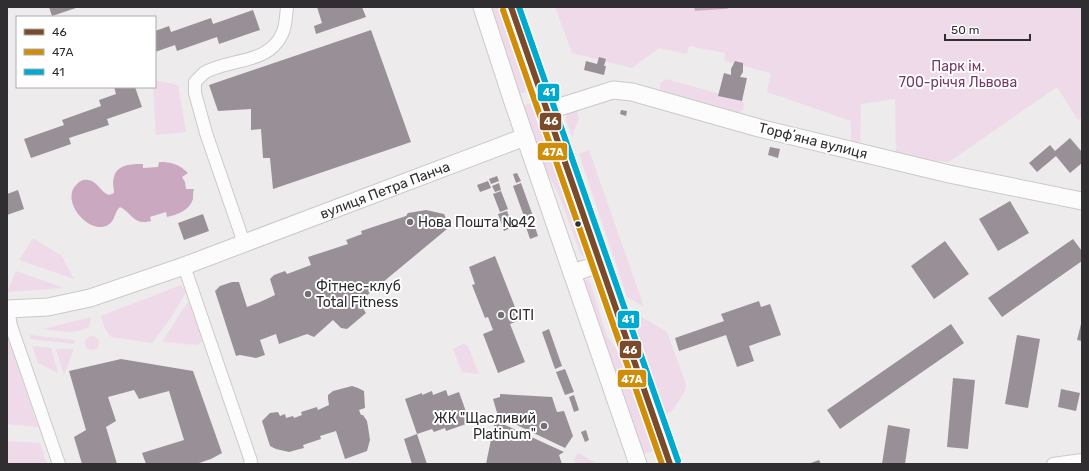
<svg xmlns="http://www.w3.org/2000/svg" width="1089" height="471" font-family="Rubik,sans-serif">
	<rect width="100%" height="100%" fill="#eeebed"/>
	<path fill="#efdae9" d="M 490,7 L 499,7 L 506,27 L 522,54 L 534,89 L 519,94 Z
		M 555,7 L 1082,7 L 1082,117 L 1078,120 L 1057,87 L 949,162 L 896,158 L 895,99 L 861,104 L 860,148 L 851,146 L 851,121 L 767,92 L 771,73 L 724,61 L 725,53 L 689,46 L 687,54 L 659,48 L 632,68 L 572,53 Z
		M 666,79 L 739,99 L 744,103 L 743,110 L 738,113 L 735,113 L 662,92 L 660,90 L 660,83 Z
		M 155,80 L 178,85 L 186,132 L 156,135 L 153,87 L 155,87 Z
		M 537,101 L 551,142 L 536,147 L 522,106 Z
		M 575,106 L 579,118 L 572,137 L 566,120 L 567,112 Z
		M 589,150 L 644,307 L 627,297 L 579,154 Z
		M 555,152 L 589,255 L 584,257 L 581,255 L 558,193 L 539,157 Z
		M 33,238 L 62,256 L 74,279 L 19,260 Z
		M 16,271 L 64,288 L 7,292 Z
		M 589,279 L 607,336 L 629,368 L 658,449 L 641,455 L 581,282 Z
		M 181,285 L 186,292 L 171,318 L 152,343 L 111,337 L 105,329 L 101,316 Z
		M 189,300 L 203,342 L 197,345 L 162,342 Z
		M 620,304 L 667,332 L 686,384 L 685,391 L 672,411 L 659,417 Z
		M 91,317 L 89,327 C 73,335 61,331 43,329 Z
		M 7,334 L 38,427 L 7,424 Z
		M 30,335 L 75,340 L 74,344 L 30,339 Z
		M85 343a7 7 0 1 1 14 0a7 7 0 1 1-14 0Z
		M 463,344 L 468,346 L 479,374 L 462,372 L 453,349 Z
		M 32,346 L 51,348 L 58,373 L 38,363 Z
		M 56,349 L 74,349 L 64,375 Z
		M 7,441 L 40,443 L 47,464 L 7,464 Z
		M 578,453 L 598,464 L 576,464 L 574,459 Z"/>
	<path fill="#caa9c0" d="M 159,162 C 171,162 179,164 188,173 L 182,177 L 185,182 L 186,189 L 194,189 C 193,192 193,196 193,199 C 190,210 177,215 167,217 L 166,212 L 150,217 L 151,221 C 134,226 132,213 120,207 C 114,212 116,220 108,225 C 89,236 59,200 77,184 C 80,181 83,179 88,180 C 98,181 101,193 109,195 L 114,193 C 114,188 112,182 114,177 C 117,164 132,164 143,164 L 143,168 L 158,167 Z"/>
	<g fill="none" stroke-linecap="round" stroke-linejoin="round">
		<path stroke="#caa9c0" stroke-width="3.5" d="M 696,9 L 727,7"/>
	</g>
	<path fill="#989096" d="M 49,7 L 79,7 L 52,16 Z
		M 317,7 L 362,7 L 366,17 L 316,34 L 314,26 L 322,23 Z
		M 253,10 L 260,30 L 219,44 L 217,37 L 177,51 L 175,45 L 155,52 L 155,31 L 169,26 L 171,32 L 211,18 L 213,24 Z
		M 371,30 L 411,142 L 273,189 L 270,158 L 263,158 L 261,129 L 251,130 L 251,109 L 218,111 L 209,85 Z
		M 599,57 L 606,59 L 604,66 L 606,66 L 604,75 L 584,70 L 586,61 L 597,64 Z
		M 735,61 L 743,63 L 743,72 L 740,77 L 747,78 L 742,101 L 718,96 L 724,73 L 731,75 L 731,69 Z
		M 114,87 L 135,87 L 142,107 L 107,119 L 109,125 L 69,138 L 71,144 L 31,158 L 24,139 L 64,125 L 62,120 L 101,106 L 99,100 L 116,94 Z
		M 621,110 L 627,111 L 626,116 L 620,114 Z
		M 1070,138 L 1082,152 L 1082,163 L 1070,173 L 1056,156 L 1037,172 L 1029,163 L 1050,145 L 1055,151 Z
		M 770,147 L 780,149 L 778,158 L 768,155 Z
		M 517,173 L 521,181 L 516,183 L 513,174 Z
		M 497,176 L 499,181 L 491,184 L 489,179 Z
		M 488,181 L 491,188 L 480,192 L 477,185 Z
		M 499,183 L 501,190 L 495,192 L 492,186 Z
		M 521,183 L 533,216 L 525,219 L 513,186 Z
		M 18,190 L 24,209 L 7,215 L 7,194 Z
		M 501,191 L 508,209 L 500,212 L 493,194 Z
		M 1010,201 L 1029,233 L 998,251 L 979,219 Z
		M 426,210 L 444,214 L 447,220 L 448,224 L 447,229 L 359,302 L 366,313 L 347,329 L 341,328 L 333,320 L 314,337 L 307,334 L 279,344 L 276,334 L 260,340 L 265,355 L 256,358 L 240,355 L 236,356 L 215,291 L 220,286 L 232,282 L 239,282 L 247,307 L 260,302 L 275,295 L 270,279 L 274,275 L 285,271 L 287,274 L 311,265 L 308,257 L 348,244 L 346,240 L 362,234 L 361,231 L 406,216 L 408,213 Z
		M 507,211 L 513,227 L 504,231 L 498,214 Z
		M 203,214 L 209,231 L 184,240 L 178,223 Z
		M 532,218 L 538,236 L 530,239 L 524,221 Z
		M 1073,239 L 1082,251 L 1082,261 L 1002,317 L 988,298 Z
		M 945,241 L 969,274 L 934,299 L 911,266 Z
		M 495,256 L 520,320 L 510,324 L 525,362 L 498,373 L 483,334 L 493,330 L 488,317 L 485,318 L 472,285 L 475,284 L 469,267 Z
		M 759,301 L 761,307 L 770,304 L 781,335 L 749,346 L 754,361 L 737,367 L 726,335 L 679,351 L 675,338 L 724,321 L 721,314 Z
		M 951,324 L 964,343 L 840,429 L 827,410 Z
		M 1081,324 L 1082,324 L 1082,341 L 1077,340 Z
		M 549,329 L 562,366 L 555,369 L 542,332 Z
		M 1017,335 L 1040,339 L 1028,408 L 1005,404 Z
		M 121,359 L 193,371 L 222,453 L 211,459 L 196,464 L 146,464 L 142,453 L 184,440 L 169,391 L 139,399 L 134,390 L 108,397 L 116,421 L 106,427 L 117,464 L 82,464 L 74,437 L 86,430 L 69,371 Z
		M 565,369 L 574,392 L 565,395 L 556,372 Z
		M 953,378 L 975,380 L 968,449 L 947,447 Z
		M 352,386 L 358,388 L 364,391 L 365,408 L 359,410 L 361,415 L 363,415 L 367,421 L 368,427 L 370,440 L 367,451 L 345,459 L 336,431 L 320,436 L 321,439 L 303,445 L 304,448 L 296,450 L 289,452 L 276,449 L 270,446 L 262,421 L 270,413 L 278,412 L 280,416 L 285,414 L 286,418 L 293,416 L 294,418 L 302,415 L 301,412 L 317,407 L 318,410 L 329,405 L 328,399 L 328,395 L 333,391 Z
		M 1061,389 L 1080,393 L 1076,411 L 1058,407 Z
		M 446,390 L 448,396 L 459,392 L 469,420 L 468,420 L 469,423 L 446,431 L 445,428 L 434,432 L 432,429 L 417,434 L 405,399 L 422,393 L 422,395 L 432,391 L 433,395 Z
		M 500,394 L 552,397 L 557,412 L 564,411 L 573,436 L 565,448 L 498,416 L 493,399 L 500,397 Z
		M 574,395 L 579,410 L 574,412 L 569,397 Z
		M 496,415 L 501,423 L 564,452 L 559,455 L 562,464 L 486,464 Z
		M 888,425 L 910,429 L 905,464 L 882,464 Z
		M 586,430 L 589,440 L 585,442 L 581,432 Z
		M 417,434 L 427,464 L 412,464 L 404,439 Z
		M 819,460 L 821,464 L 808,464 Z"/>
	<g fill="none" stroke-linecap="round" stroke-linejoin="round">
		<g stroke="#cbc9ca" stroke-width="14">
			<path id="street" d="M 244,243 L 206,133 L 195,93 L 195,82 C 198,79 201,76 204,73 C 229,58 268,65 282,34 C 286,27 286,15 287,7
				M 184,266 L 251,461 L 250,464
				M 8,309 L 11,326 L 59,464
				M 1053,464 L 1082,460"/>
		</g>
		<g stroke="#cbc9ca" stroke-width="19">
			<g id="secondary">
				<path d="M 482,7 L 514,105 L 638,464"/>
				<path d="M 511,7 L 670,464"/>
				<path d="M 547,111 L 613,90 L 632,92 L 759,128 L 949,174 L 1082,201"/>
				<path d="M 572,273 L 600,264"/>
				<path id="s1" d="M 7,309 L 48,307 L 90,298 L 184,266 L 525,137"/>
			</g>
		</g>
		<use href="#street" stroke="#fcfcfc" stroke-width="12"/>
		<use href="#secondary" stroke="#fcfcfc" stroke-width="17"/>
		<g stroke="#fff" stroke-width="9">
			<path id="bus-1" d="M 511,7 L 670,464"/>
		</g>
		<g stroke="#fff" stroke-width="9">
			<path id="bus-2" d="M 503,10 L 662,464"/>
		</g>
		<g stroke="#fff" stroke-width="9">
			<path id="bus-3" d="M 519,7 L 678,461"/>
		</g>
		<use href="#bus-1" stroke="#7a4b2a" stroke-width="6"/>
		<use href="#bus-2" stroke="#cf8e0a" stroke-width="6"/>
		<use href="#bus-3" stroke="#00a9ce" stroke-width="6"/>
	</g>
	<g fill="#727072" stroke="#fff" stroke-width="1.5">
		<circle cx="410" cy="222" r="4"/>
		<circle cx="308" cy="294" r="4"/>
		<circle cx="501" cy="315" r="4"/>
		<circle cx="544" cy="426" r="4"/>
	</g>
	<circle fill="#302e30" stroke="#fff" stroke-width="1.5" cx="578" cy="224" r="3.5"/>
	<g text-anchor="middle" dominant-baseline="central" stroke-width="4" stroke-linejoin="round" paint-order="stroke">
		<g font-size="14" fill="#753c67" stroke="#fff">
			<text x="958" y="66">Парк ім.<tspan x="958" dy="16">700-річчя Львова</tspan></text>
		</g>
		<g font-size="14" fill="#302e30" stroke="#fff">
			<text transform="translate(813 141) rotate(14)">Торфʼяна вулиця</text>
			<text stroke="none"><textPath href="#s1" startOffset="398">вулиця Петра Панча</textPath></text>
		</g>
		<g font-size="14" fill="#302e30" stroke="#fff" text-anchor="start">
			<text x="418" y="222">Нова Пошта №42</text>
			<text x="316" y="286">Фітнес-клуб<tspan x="316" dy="16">Total Fitness</tspan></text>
			<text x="509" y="315">CITI</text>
			<text x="536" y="418" text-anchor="end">ЖК "Щасливий<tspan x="536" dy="16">Platinum"</tspan></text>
		</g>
	</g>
	<g stroke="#fff" stroke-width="1.5">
		<rect x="537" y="83" width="23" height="19" rx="4" fill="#00a9ce"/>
		<rect x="539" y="112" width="23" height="19" rx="4" fill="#7a4b2a"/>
		<rect x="537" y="142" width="31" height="19" rx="4" fill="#cf8e0a"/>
		<rect x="617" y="310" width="23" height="19" rx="4" fill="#00a9ce"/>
		<rect x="619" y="340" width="23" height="19" rx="4" fill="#7a4b2a"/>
		<rect x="617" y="369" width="30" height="19" rx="4" fill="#cf8e0a"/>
	</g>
	<g font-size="11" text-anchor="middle" font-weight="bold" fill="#fff">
		<text x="549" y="96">41</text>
		<text x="551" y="125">46</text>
		<text x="553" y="156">47А</text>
		<text x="628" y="323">41</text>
		<text x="630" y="354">46</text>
		<text x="632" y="383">47А</text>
	</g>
	<rect width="1089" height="471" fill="none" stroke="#302e30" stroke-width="16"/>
	<rect x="16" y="16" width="140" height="72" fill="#ffffff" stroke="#acabac"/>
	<rect x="24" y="29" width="20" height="6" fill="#7a4b2a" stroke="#acabac"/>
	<text x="52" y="36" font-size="12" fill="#302e30">46</text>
	<rect x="24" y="49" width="20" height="6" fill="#cf8e0a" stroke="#acabac"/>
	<text x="52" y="56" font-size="12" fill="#302e30">47А</text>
	<rect x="24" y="69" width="20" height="6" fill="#00a9ce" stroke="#acabac"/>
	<text x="52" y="76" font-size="12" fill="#302e30">41</text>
	<path d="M945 34v6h85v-6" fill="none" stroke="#302e30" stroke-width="2"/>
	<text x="951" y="34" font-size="12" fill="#302e30" stroke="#ffffff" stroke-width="3" paint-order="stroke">50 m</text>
</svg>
